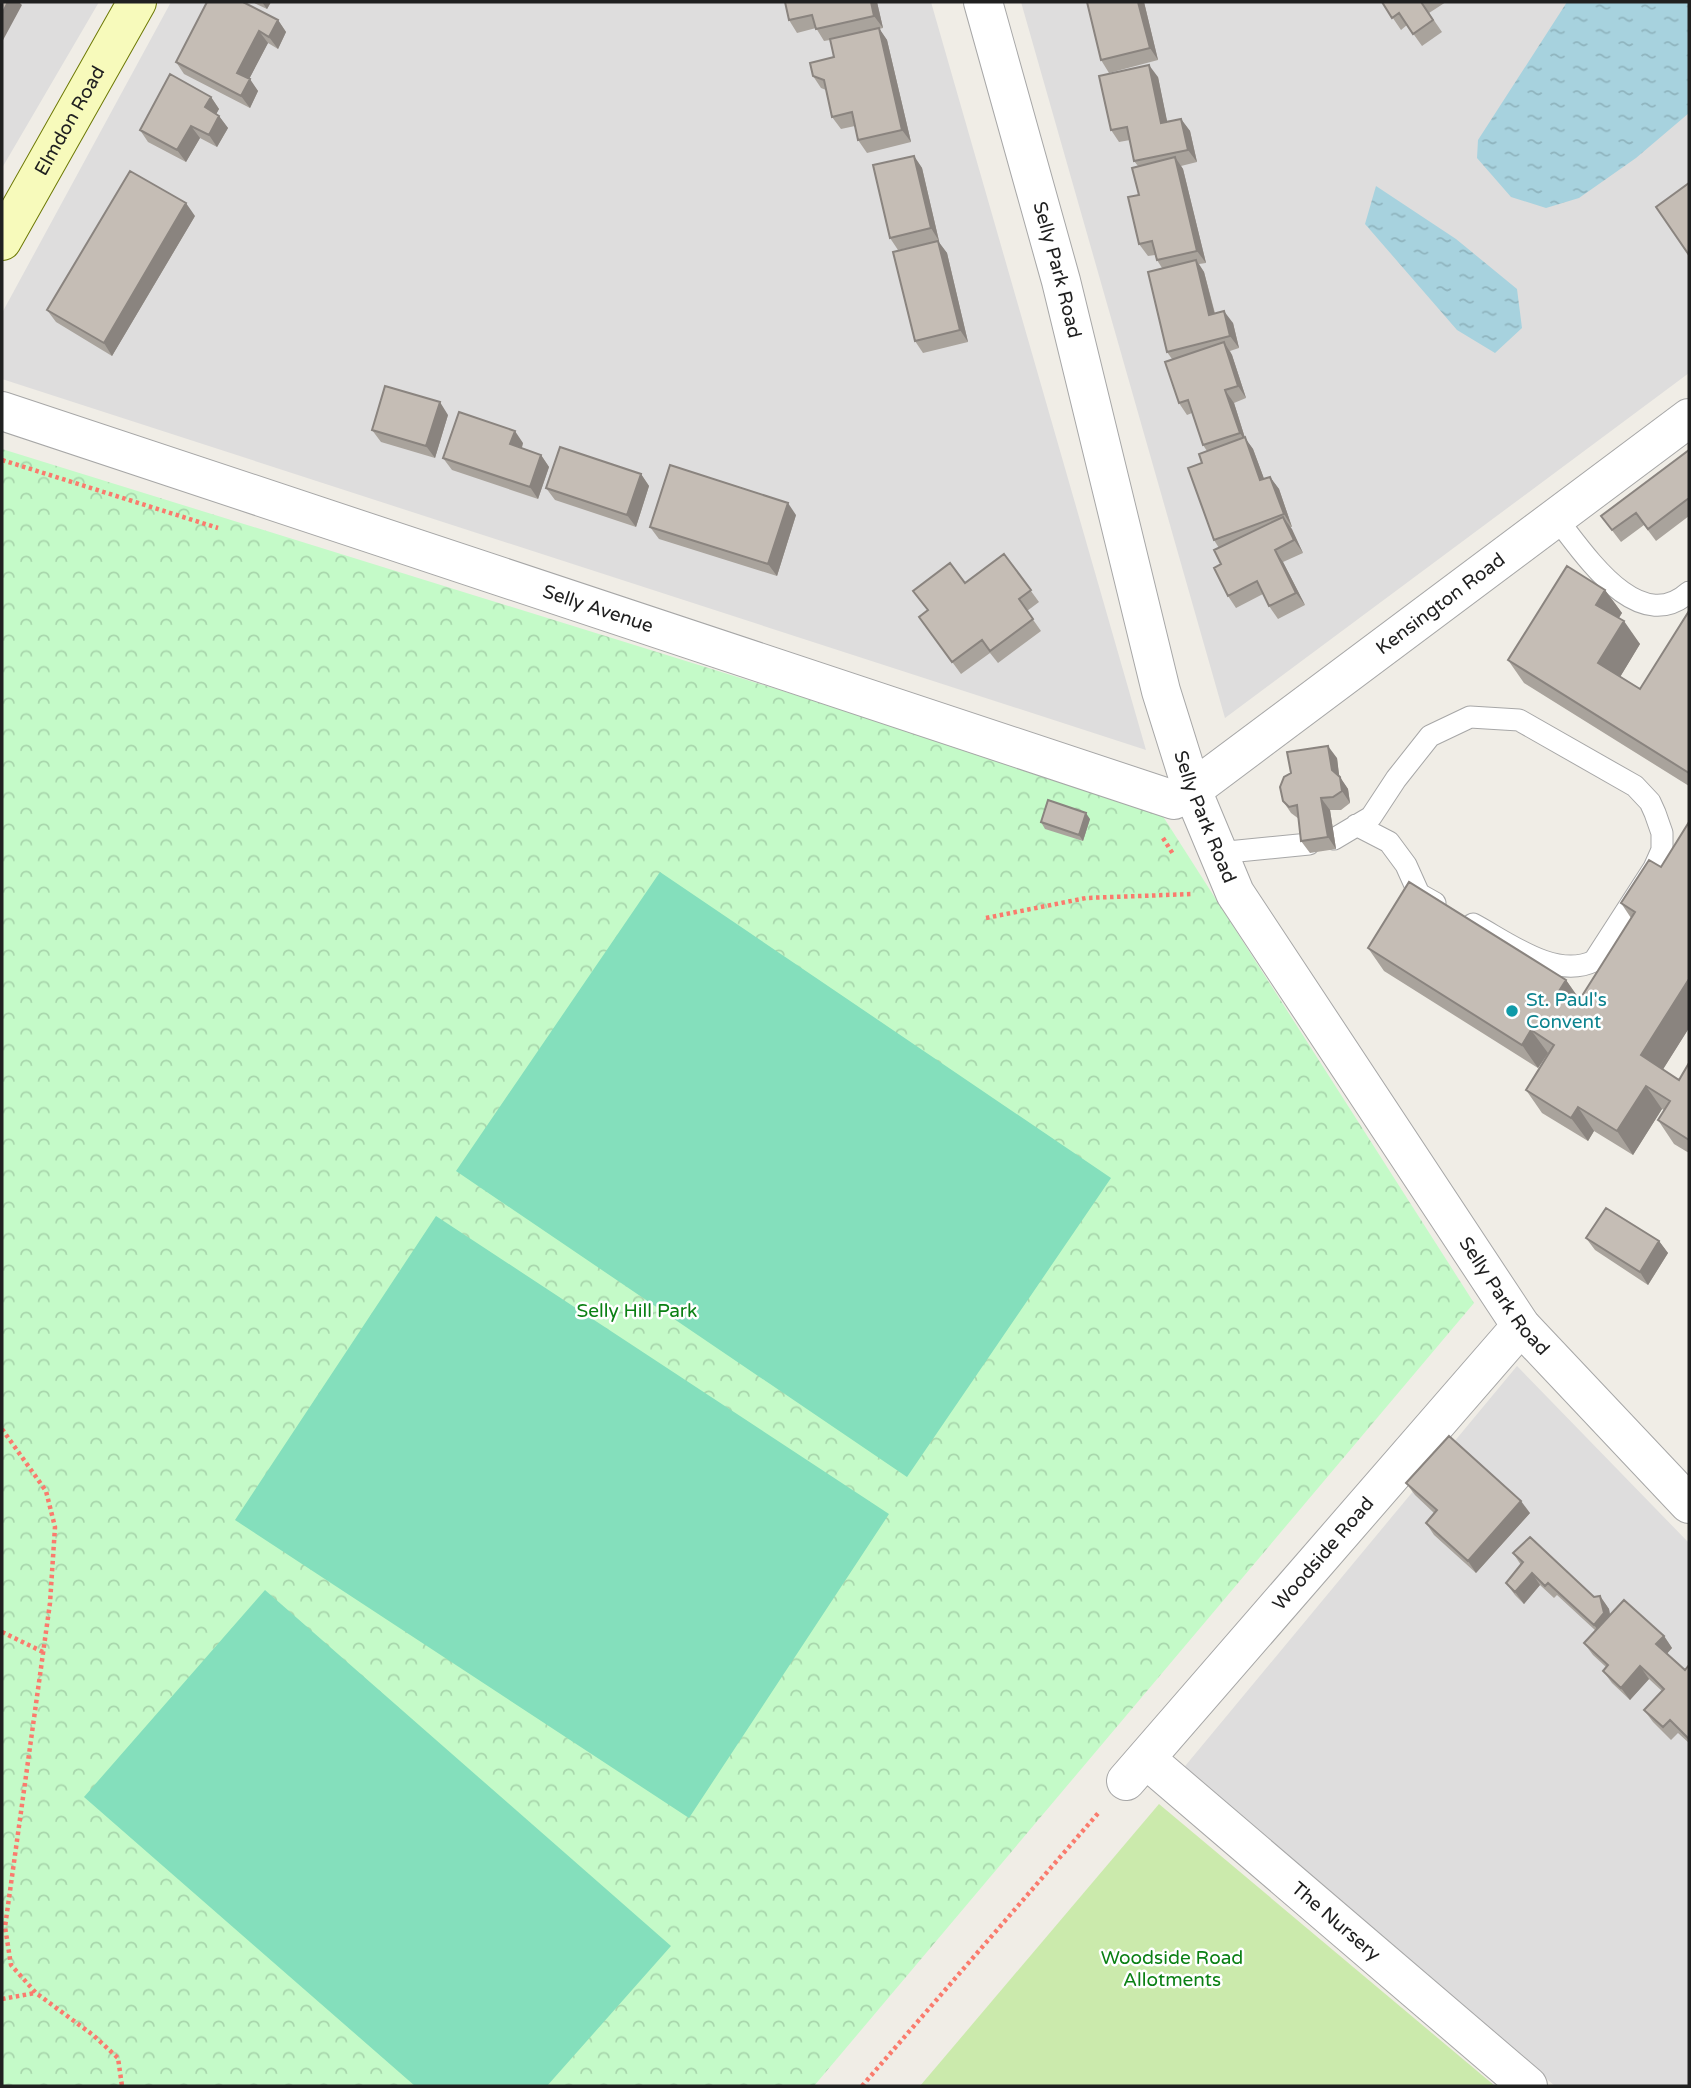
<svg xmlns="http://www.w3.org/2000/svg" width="1691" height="2088" font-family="'Varela Round',sans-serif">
	<defs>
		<pattern id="park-crowns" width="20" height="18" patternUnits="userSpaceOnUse" patternTransform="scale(1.75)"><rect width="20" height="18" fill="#c4fac8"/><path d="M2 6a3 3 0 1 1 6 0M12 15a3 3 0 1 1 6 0" fill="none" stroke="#a8d6ac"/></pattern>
		<pattern id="water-ripples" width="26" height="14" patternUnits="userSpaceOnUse" patternTransform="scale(1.75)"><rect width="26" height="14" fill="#a7d2de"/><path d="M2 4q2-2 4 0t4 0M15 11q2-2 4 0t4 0" fill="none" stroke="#8fb4be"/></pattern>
	</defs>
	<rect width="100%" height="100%" fill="#f0ede6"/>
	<path fill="#dedddd" d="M 2,2 L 99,2 L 2,168 Z
		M 171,2 L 931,2 L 1146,750 L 2,379 L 2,313 Z
		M 1021,2 L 1689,2 L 1689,373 L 1225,718 Z
		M 1517,1366 L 1689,1543 L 1689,2086 L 1555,2086 L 1181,1771 Z"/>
	<path fill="url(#park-crowns)" d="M 2,449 L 1157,807 L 1474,1303 L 814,2086 L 2,2086 Z"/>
	<path fill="#cbeaac" d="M 1159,1804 L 1495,2086 L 920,2086 Z"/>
	<path fill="#84dfbc" d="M 660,872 L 1111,1178 L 907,1477 L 456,1171 Z
		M 436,1216 L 889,1514 L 689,1818 L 235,1520 Z
		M 265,1590 L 671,1946 L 547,2086 L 415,2086 L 84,1797 Z"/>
	<path fill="url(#water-ripples)" d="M 1567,2 L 1689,2 L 1689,113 L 1636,158 L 1579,198 L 1546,208 L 1511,197 L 1477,158 L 1478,140 Z
		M 1376,186 L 1456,239 L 1517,289 L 1522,328 L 1495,353 L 1457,330 L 1365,224 Z"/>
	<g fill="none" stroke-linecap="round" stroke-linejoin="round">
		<g stroke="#a7a7a7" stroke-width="23">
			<path id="lane" d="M 1556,518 C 1584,553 1638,638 1689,592
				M 1356,825 L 1389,842 L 1406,865 L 1419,894 L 1435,903
				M 1334,839 L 1371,817 L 1396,779 L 1430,736 L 1470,717 L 1519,720 L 1635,786 L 1650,802 L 1655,813 L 1662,833 L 1662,850 L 1654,868 L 1594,961 C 1555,980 1507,942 1473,924
				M 1218,853 L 1309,844"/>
		</g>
		<g stroke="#a7a7a7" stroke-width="40">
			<g id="street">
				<path id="s1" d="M 983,2 L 1061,281 L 1161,691 L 1192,790 L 1235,893 L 1521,1326 L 1689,1504"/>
				<path id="s2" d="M 2,411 L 1174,800 L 1192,790 L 1689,418"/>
				<path id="s3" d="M 1146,1759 L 1528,2086"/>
				<path id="s4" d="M 1126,1781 L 1521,1326"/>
			</g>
		</g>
		<g stroke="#6d7904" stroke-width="40">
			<g id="secondary">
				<path id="s5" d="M 2,241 L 137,2"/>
			</g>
		</g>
		<path stroke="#fa7b6d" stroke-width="4.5" stroke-dasharray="3.5 3.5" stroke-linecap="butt" d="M 2,460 L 218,528
			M 1163,838 L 1173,854
			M 986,918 L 1086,898 L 1192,894
			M 2,1429 L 46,1491 L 55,1527 L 50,1603 L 5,1927 L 11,1965 L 36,1993 L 93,2035 L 118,2058 L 122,2086
			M 2,1632 L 43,1652
			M 2,1999 L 35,1993
			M 862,2086 L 1100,1811"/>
		<use href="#lane" stroke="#fff" stroke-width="21"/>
		<use href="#street" stroke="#fff" stroke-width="38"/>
		<use href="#secondary" stroke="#f7fabb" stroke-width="38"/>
	</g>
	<path fill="#a9a39c" d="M 252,2 L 271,2 L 267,9 Z
		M 785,2 L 877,2 L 883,28 L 879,29 L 887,40 L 911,142 L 867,153 L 858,140 L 855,126 L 841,129 L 832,117 L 826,90 L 821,88 L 813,76 L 834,57 L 830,40 L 824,41 L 816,28 L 797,33 L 789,20 Z
		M 1144,2 L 1158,60 L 1109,73 L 1101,60 Z
		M 1382,2 L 1446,2 L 1429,13 L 1442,32 L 1422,46 L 1407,25 L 1401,30 Z
		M 278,20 L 286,32 L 278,49 L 268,43 L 249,79 L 258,91 L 250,108 L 184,74 L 176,62 Z
		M 1158,77 L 1167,122 L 1181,119 L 1190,131 L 1197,162 L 1181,166 L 1183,169 L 1206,263 L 1199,264 L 1204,272 L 1215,313 L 1233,323 L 1239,348 L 1230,351 L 1232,355 L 1246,398 L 1234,403 L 1245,438 L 1253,449 L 1264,479 L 1270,477 L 1279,489 L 1292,527 L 1290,527 L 1303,553 L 1283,562 L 1305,605 L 1278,619 L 1269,606 L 1263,594 L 1236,608 L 1228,596 L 1221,564 L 1219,548 L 1214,540 L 1202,463 L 1207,451 L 1203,445 L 1192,413 L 1187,415 L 1179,403 L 1172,359 L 1167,352 L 1162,268 L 1157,260 L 1155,255 L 1148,256 L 1139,244 L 1138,166 L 1134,161 L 1130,140 L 1119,142 L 1111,130 Z
		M 211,97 L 219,109 L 216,114 L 219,116 L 228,128 L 217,147 L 200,138 L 186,162 L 148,142 L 140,130 Z
		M 914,156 L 922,168 L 939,241 L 898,250 L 890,238 Z
		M 195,216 L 112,356 L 56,322 L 47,310 Z
		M 938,241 L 947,253 L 968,342 L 923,353 L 915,341 Z
		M 448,415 L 435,458 L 381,442 L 372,430 Z
		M 523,443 L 522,448 L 541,455 L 549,467 L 538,499 L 452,470 L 443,458 Z
		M 1689,450 L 1689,516 L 1656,541 L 1644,525 L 1621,542 L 1601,516 Z
		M 641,474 L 649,486 L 636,527 L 555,500 L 546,488 Z
		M 796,515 L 777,576 L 659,539 L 650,527 Z
		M 1004,554 L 1039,602 L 1027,611 L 1041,631 L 998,663 L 990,653 L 961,674 L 919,617 Z
		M 1605,590 L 1622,613 L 1619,618 L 1640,644 L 1620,677 L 1640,689 L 1689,611 L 1689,786 L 1524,683 L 1508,660 Z
		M 1337,758 L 1339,776 L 1348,789 L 1350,803 L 1341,810 L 1330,810 L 1336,849 L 1310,853 L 1301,841 L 1299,819 L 1291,813 L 1283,801 Z
		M 1090,819 L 1083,841 L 1045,829 L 1041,822 Z
		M 1689,822 L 1689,1028 L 1663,1069 L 1679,1080 L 1689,1063 L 1689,1153 L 1674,1144 L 1658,1120 L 1664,1110 L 1662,1109 L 1633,1155 L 1594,1131 L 1588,1141 L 1542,1113 L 1526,1090 L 1548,1054 L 1538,1068 L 1384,971 L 1368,948 L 1566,980 L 1580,1000 L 1631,918 L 1621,903 L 1661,867 Z
		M 1586,1238 L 1659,1241 L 1668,1253 L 1648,1285 L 1595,1250 Z
		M 1406,1483 L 1530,1513 L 1476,1573 L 1434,1535 L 1426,1523 L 1434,1513 L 1415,1495 Z
		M 1513,1553 L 1594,1597 L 1600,1596 L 1609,1609 L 1610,1615 L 1664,1636 L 1672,1648 L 1667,1653 L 1685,1670 L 1689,1665 L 1689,1743 L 1678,1733 L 1671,1740 L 1653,1722 L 1644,1710 L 1662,1691 L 1649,1679 L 1630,1700 L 1612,1683 L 1603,1671 L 1606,1667 L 1593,1655 L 1584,1643 L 1596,1631 L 1557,1595 L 1554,1598 L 1540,1585 L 1524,1604 L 1515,1595 L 1506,1583 L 1521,1565 Z"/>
	<path fill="#8a847f" d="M 8,2 L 19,2 L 22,5 L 2,42 L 2,14 Z
		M 262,2 L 271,2 L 267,9 Z
		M 871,2 L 877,2 L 883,28 L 874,16 Z
		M 1138,2 L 1144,2 L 1158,60 L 1150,48 Z
		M 278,20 L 286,32 L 278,49 L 269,37 Z
		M 879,28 L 887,40 L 911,142 L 902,130 Z
		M 259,31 L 268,43 L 246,85 L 237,73 Z
		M 1149,65 L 1158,77 L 1170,135 L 1161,123 Z
		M 250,79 L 258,91 L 250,108 L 241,96 Z
		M 211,97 L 219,109 L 213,120 L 205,107 Z
		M 219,116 L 228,128 L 217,147 L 209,135 Z
		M 1181,119 L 1190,131 L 1197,162 L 1188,150 Z
		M 191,126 L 200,138 L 186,162 L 177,150 Z
		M 914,156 L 922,168 L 939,241 L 931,228 Z
		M 1175,157 L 1183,169 L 1206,263 L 1197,251 Z
		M 186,203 L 195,216 L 112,356 L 104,343 Z
		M 938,241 L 947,253 L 968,342 L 960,330 Z
		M 1196,260 L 1204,272 L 1218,327 L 1209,315 Z
		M 1224,311 L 1233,323 L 1239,348 L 1230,336 Z
		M 1224,342 L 1232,355 L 1246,398 L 1238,386 Z
		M 1225,390 L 1234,403 L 1245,438 L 1253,449 L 1269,492 L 1260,480 L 1248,446 L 1240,433 Z
		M 440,402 L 448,415 L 435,458 L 426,446 Z
		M 515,431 L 523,443 L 519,456 L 510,444 Z
		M 541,455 L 549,467 L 538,499 L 530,487 Z
		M 641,474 L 649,486 L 636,527 L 627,515 Z
		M 1270,477 L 1279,489 L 1292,527 L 1284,514 Z
		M 788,503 L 796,515 L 777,576 L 768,564 Z
		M 1283,517 L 1292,529 L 1303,553 L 1294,540 Z
		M 1275,550 L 1283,562 L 1305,605 L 1296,593 Z
		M 1605,590 L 1622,613 L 1612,628 L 1596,605 Z
		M 1624,621 L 1640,644 L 1614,687 L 1598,663 Z
		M 1328,746 L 1337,758 L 1340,782 L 1332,770 Z
		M 1340,777 L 1348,789 L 1350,803 L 1342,791 Z
		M 1321,798 L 1330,810 L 1336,849 L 1328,837 Z
		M 1086,813 L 1090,819 L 1083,841 L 1079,835 Z
		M 1689,979 L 1689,1028 L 1657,1079 L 1641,1055 Z
		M 1566,980 L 1582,1003 L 1572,1019 L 1556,996 Z
		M 1531,1030 L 1548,1053 L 1538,1068 L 1522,1045 Z
		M 1646,1086 L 1662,1109 L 1633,1155 L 1617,1131 Z
		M 1578,1107 L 1594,1131 L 1588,1141 L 1571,1118 Z
		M 1659,1241 L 1668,1253 L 1648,1285 L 1640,1272 Z
		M 1521,1501 L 1530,1513 L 1476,1573 L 1468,1561 Z
		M 1532,1573 L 1540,1585 L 1524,1604 L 1515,1592 Z
		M 1600,1596 L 1609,1609 L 1612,1626 L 1603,1637 L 1594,1625 Z
		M 1664,1636 L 1672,1648 L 1665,1656 L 1656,1644 Z
		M 1640,1666 L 1649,1679 L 1630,1700 L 1621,1688 Z"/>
	<path fill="#c5bdb5" stroke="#8a847f" stroke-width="2" d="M 2,2 L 8,2 L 2,14 Z
		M 207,2 L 243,2 L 278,20 L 269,37 L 259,31 L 237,73 L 250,79 L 241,96 L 176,62 Z
		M 785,2 L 871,2 L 874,16 L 816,29 L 812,15 L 789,20 Z
		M 1087,2 L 1138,2 L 1150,48 L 1101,60 Z
		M 1382,2 L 1421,2 L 1433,20 L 1413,34 L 1399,13 L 1392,18 Z
		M 879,28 L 902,130 L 858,140 L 852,112 L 832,117 L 824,80 L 813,76 L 810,63 L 834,57 L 830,39 Z
		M 1149,65 L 1161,123 L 1181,119 L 1188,150 L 1134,161 L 1127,127 L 1111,130 L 1099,76 Z
		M 170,74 L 211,97 L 205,107 L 219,116 L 209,135 L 191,126 L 177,150 L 140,130 Z
		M 914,156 L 931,228 L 890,238 L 873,165 Z
		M 1175,157 L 1197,251 L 1157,260 L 1152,241 L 1139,244 L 1128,197 L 1139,195 L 1132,168 Z
		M 130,171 L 186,203 L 104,343 L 47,310 Z
		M 1689,183 L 1689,255 L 1656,207 Z
		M 938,241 L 960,330 L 915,341 L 893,252 Z
		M 1196,260 L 1209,315 L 1224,311 L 1230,336 L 1167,352 L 1148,272 Z
		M 1224,342 L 1238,386 L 1225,390 L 1240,433 L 1203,445 L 1188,400 L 1179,403 L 1165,362 Z
		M 385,386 L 440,402 L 426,446 L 372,430 Z
		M 459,412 L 515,431 L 510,444 L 541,455 L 530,487 L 443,458 Z
		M 1245,437 L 1260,480 L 1270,477 L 1284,514 L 1214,540 L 1188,468 L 1202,463 L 1199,454 Z
		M 560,447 L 641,474 L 627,515 L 546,488 Z
		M 1689,450 L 1689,498 L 1648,529 L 1636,513 L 1612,530 L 1601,516 Z
		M 670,465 L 788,503 L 768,564 L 650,527 Z
		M 1283,517 L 1294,540 L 1275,550 L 1296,593 L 1269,606 L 1257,581 L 1228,596 L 1214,568 L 1221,564 L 1214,550 Z
		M 1004,554 L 1031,590 L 1019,599 L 1033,619 L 990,651 L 982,640 L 952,662 L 919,617 L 928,610 L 913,591 L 950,563 L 965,583 Z
		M 1567,566 L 1605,590 L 1596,605 L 1624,621 L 1598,663 L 1640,689 L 1689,611 L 1689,773 L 1508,660 Z
		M 1328,746 L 1332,770 L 1340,777 L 1342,791 L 1333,797 L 1321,798 L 1328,837 L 1301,841 L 1297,805 L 1289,807 L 1283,801 L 1280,787 L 1284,777 L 1291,773 L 1287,752 Z
		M 1048,800 L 1086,813 L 1079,835 L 1041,822 Z
		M 1689,822 L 1689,979 L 1641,1055 L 1679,1080 L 1689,1063 L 1689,1140 L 1658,1120 L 1670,1101 L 1646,1086 L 1617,1131 L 1578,1107 L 1571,1118 L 1526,1090 L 1554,1045 L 1531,1030 L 1522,1045 L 1368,948 L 1409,882 L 1566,980 L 1556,996 L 1575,1007 L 1635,912 L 1621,903 L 1649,860 L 1661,867 Z
		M 1606,1208 L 1659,1241 L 1640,1272 L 1586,1238 Z
		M 1449,1436 L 1521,1501 L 1468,1561 L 1426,1523 L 1437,1510 L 1406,1483 Z
		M 1530,1537 L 1594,1597 L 1600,1596 L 1604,1613 L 1594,1625 L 1548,1583 L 1545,1586 L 1532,1573 L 1515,1592 L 1506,1583 L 1523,1562 L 1513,1553 Z
		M 1624,1600 L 1664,1636 L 1656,1644 L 1685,1670 L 1689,1665 L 1689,1739 L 1670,1720 L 1663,1727 L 1644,1710 L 1664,1689 L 1653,1678 L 1640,1666 L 1621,1688 L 1603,1671 L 1608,1665 L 1584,1643 Z"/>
	<circle fill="#0f9aa8" stroke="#fff" stroke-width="2.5" cx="1512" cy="1011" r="7"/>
	<g text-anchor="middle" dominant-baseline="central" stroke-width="5" stroke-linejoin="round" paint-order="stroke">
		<g font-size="19" fill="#202020" stroke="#fff">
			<text stroke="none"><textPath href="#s5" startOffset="138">Elmdon Road</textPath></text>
			<text stroke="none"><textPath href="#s1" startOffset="278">Selly Park Road</textPath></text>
			<text stroke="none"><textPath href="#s2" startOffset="1566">Kensington Road</textPath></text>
			<text stroke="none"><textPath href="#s2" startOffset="628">Selly Avenue</textPath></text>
			<text stroke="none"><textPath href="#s1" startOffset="845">Selly Park Road</textPath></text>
			<text stroke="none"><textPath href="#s1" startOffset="1412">Selly Park Road</textPath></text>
			<text stroke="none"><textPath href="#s4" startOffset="301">Woodside Road</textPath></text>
			<text stroke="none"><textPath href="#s3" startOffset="250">The Nursery</textPath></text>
		</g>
		<g font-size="19" fill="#0d838f" stroke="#fff" text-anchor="start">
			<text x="1526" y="1000">St. Paul's<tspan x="1526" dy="22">Convent</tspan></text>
		</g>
		<g font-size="19" fill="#0b8014" stroke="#fff">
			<text x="637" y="1311">Selly Hill Park</text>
			<text x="1172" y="1958">Woodside Road<tspan x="1172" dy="22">Allotments</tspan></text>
		</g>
	</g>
	<rect width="1691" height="2088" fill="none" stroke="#202020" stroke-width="7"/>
</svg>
